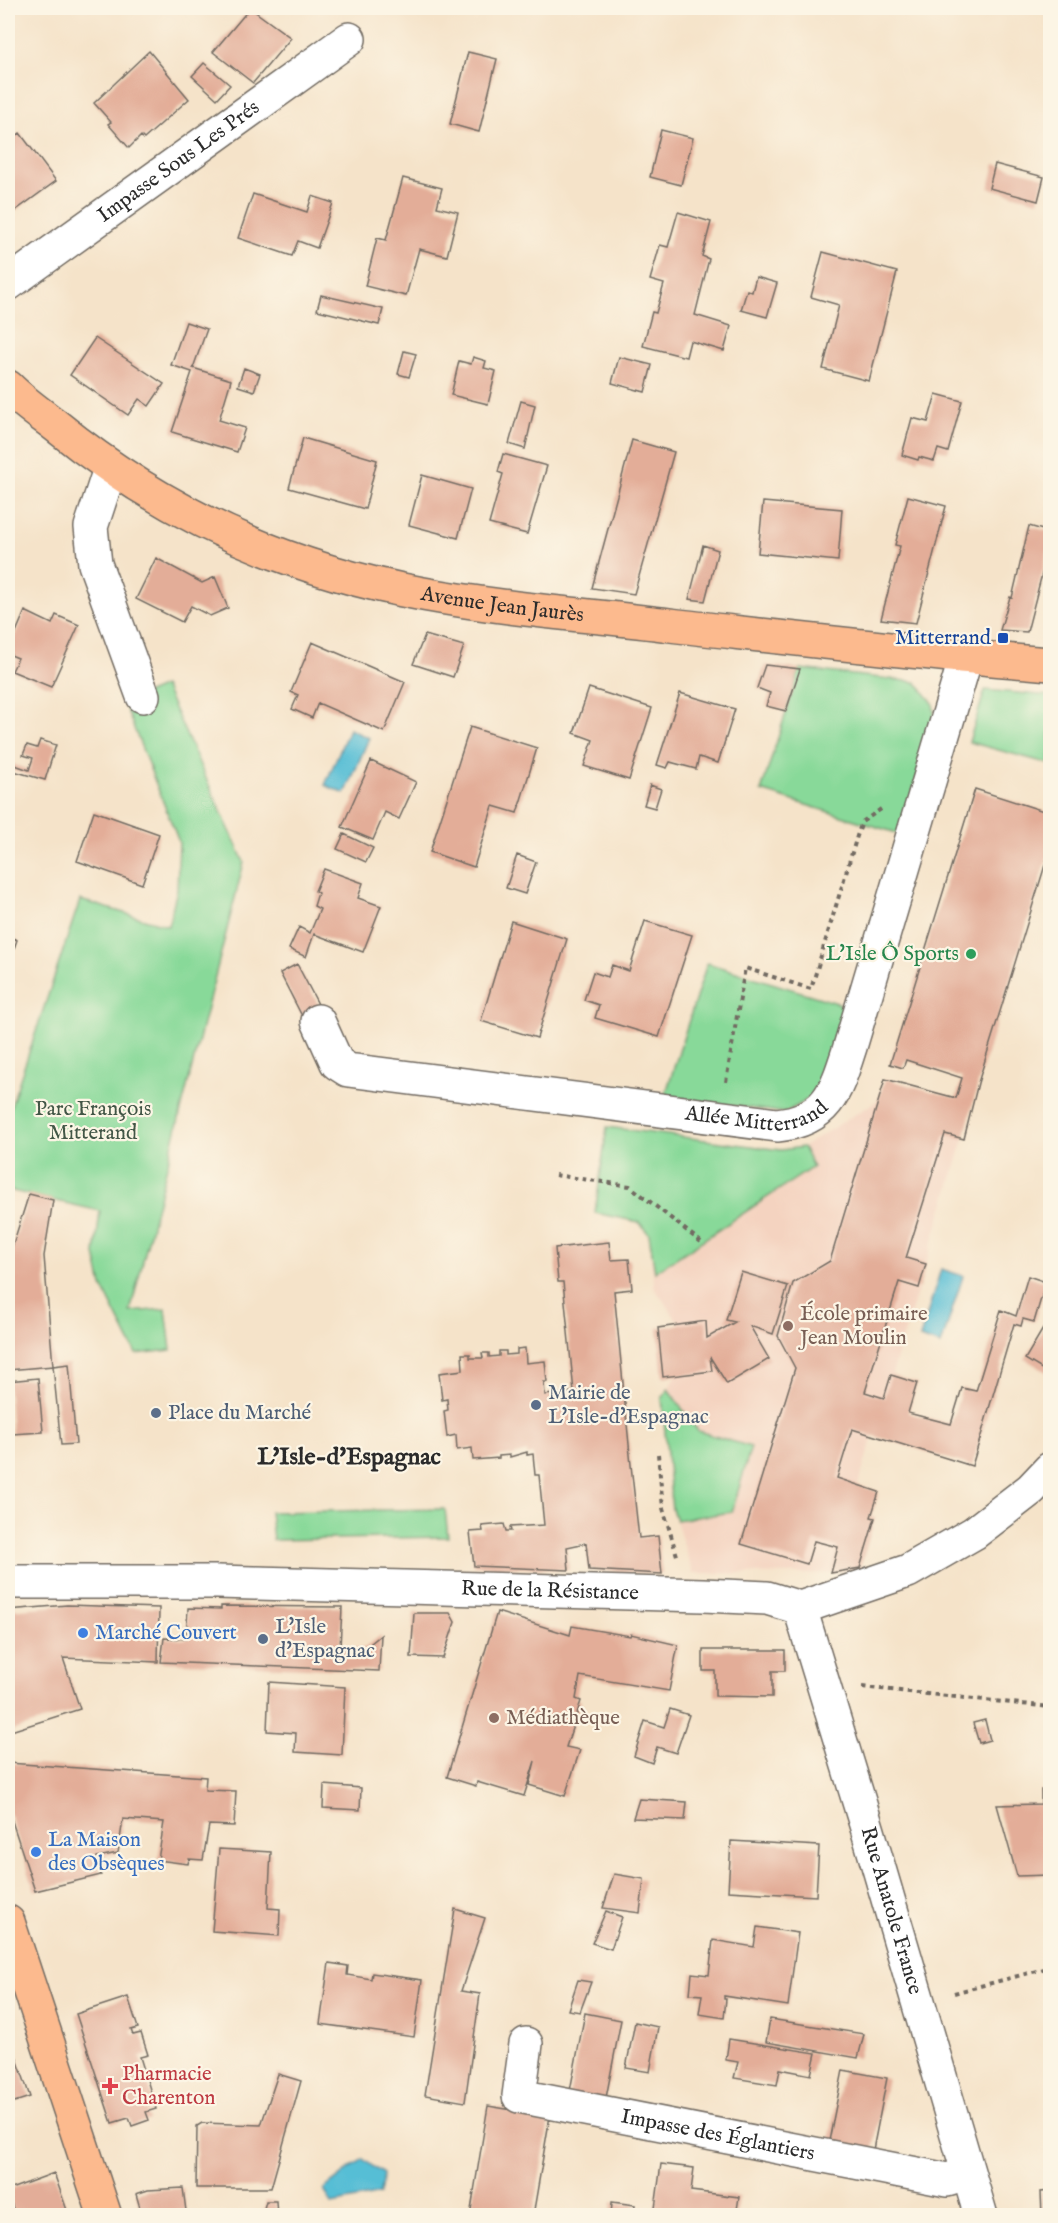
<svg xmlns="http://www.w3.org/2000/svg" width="1058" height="2223" font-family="'IM FELL English',serif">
	<rect width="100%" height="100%" fill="#fcf5e5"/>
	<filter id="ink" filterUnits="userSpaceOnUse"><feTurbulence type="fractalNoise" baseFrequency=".0167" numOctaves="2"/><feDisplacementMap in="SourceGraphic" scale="12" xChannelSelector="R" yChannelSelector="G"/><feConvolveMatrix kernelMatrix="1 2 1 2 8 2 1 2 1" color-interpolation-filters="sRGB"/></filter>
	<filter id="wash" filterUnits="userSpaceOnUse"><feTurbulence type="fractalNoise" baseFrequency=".008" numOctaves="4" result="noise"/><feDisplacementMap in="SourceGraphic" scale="24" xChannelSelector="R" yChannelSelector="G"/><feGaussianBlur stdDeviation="1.35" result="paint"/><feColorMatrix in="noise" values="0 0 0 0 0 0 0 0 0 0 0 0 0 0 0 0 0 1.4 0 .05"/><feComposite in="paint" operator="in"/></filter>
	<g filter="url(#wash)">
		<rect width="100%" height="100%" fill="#f5e3c9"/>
		<path fill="#f4d3c0" d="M 885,1079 L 956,1098 L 964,1139 L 831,1573 L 803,1574 L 693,1573 L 672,1509 L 662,1398 L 677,1376 L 663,1377 L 658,1328 L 680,1324 L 655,1289 L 648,1234 L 639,1221 L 595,1213 L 607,1127 L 782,1150 L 803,1147 L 878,1100 Z"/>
		<path fill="#88d999" stroke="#5a8262" stroke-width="1.5" d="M 800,669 L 916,682 L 933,703 L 935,720 L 900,834 L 761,791 Z
			M 164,686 L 244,862 L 130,1312 L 166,1309 L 171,1350 L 136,1354 L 102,1286 L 95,1254 L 100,1211 L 8,1190 L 8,1115 L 80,900 L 168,926 L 177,890 L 179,842 L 124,703 Z
			M 985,690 L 1050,696 L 1050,764 L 969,742 Z
			M 707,963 L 847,1006 C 838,1036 832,1076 809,1098 C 802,1104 792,1108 785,1113 L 665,1096 Z
			M 607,1127 L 781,1150 L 803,1147 L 813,1167 L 655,1272 L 649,1234 L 639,1222 L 595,1213 Z
			M 668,1389 L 698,1431 L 751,1447 L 732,1512 L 676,1520 L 672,1509 L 662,1398 Z
			M 445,1509 L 448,1537 L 273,1540 L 270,1512 Z"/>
		<path fill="#57bed5" stroke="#417480" stroke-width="1.5" d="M 349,729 L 369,738 L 345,794 L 325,785 Z
			M 941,1269 L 963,1276 L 941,1345 L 920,1338 Z
			M 363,2159 L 383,2174 L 380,2194 L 332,2204 L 324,2189 Z"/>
		<g id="blocks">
			<path fill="#e3ad98" d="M 250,8 L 291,38 L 253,83 L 213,52 Z
				M 149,51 L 189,99 L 144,139 L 141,136 L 129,148 L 108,124 L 111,122 L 94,103 Z
				M 468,52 L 497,59 L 479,132 L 450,124 Z
				M 204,63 L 230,85 L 217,99 L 192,76 Z
				M 661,130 L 693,138 L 681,185 L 650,177 Z
				M 20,133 L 56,181 L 8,216 L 8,142 Z
				M 995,164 L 1044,177 L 1038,201 L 989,188 Z
				M 403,178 L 442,188 L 437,207 L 458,212 L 447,256 L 419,249 L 406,296 L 365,286 L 377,238 L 386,240 Z
				M 253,194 L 307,212 L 312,196 L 333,203 L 317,248 L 298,241 L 292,256 L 238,238 Z
				M 678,212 L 711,222 L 702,256 L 709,259 L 695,315 L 731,326 L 724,351 L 690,341 L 686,357 L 643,346 L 652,312 L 656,313 L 664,284 L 650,280 L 660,245 L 668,247 Z
				M 823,252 L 897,272 L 869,381 L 823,369 L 839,305 L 811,297 Z
				M 756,277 L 777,283 L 767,317 L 741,310 L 747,290 L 752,292 Z
				M 321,295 L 383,309 L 379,325 L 317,310 Z
				M 186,322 L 207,329 L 193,368 L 231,380 L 219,420 L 245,428 L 237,452 L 172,432 L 192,372 L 171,365 Z
				M 95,338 L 164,384 L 149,406 L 139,399 L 128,415 L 70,375 Z
				M 404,351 L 416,354 L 409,377 L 398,374 Z
				M 473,357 L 486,361 L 484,368 L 496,371 L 488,404 L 451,395 L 459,361 L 471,364 Z
				M 619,357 L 652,365 L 645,392 L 612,383 Z
				M 244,368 L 260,374 L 254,391 L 238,386 Z
				M 936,394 L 962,401 L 948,452 L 938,449 L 934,461 L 919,457 L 918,460 L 902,455 L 912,418 L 928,422 Z
				M 521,401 L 535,405 L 525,449 L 509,444 Z
				M 303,438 L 377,460 L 365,509 L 289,488 Z
				M 632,440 L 674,452 L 634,594 L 592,588 Z
				M 503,454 L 547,466 L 527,534 L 489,524 L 503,474 L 498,472 Z
				M 422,475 L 471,489 L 458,538 L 409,525 Z
				M 908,496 L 946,506 L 916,623 L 881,619 L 900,546 L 895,545 Z
				M 763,502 L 842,509 L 838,561 L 758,553 Z
				M 1029,526 L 1050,532 L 1050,543 L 1027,632 L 1000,630 L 1010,597 L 1012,598 Z
				M 703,545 L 718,550 L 705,601 L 689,599 Z
				M 156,558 L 202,583 L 215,577 L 228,608 L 210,616 L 191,606 L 182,622 L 136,599 Z
				M 25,611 L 52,624 L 56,615 L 79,625 L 51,687 L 12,671 L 18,658 L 8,654 L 8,651 Z
				M 425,635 L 464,646 L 453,677 L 413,664 Z
				M 312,642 L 405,682 L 384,732 L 318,703 L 312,718 L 292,709 L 298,695 L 291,692 Z
				M 765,665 L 800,669 L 786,711 L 766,706 L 770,693 L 757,688 Z
				M 589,688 L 652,708 L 629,780 L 584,766 L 593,740 L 574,733 Z
				M 680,693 L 735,709 L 718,763 L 699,757 L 696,769 L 670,762 L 667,768 L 657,765 Z
				M 470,727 L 537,748 L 517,813 L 493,806 L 474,867 L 430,852 Z
				M 8,730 L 13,732 L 8,746 Z
				M 40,740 L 56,745 L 45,780 L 10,770 L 12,764 L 29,770 L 33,758 L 23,755 L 27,745 L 37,748 Z
				M 371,761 L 416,782 L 399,819 L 385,812 L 373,840 L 342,827 Z
				M 650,785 L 661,789 L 655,808 L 644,805 Z
				M 975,789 L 1050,813 L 1050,849 L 978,1083 L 964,1139 L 945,1134 L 906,1258 L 926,1264 L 919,1288 L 899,1282 L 865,1392 L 884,1398 L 891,1375 L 917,1383 L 908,1413 L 951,1424 L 962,1388 L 976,1391 L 1001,1310 L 1016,1316 L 1028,1276 L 1046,1282 L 1034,1322 L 1023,1319 L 1021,1326 L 1014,1324 L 972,1466 L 852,1429 L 837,1478 L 879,1492 L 871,1517 L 875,1518 L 860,1568 L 831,1573 L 838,1547 L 814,1541 L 807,1564 L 741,1544 L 795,1368 L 778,1336 L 793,1283 L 830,1261 L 885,1079 L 956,1098 L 962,1078 L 906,1060 L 903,1068 L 890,1064 Z
				M 94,811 L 159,834 L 142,884 L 77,861 Z
				M 344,834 L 373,848 L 366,862 L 337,849 Z
				M 517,855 L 536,862 L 525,894 L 506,888 Z
				M 324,869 L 363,883 L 358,898 L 381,906 L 363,952 L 314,934 L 306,957 L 289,949 L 299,927 L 310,933 L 320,909 L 314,906 L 318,893 L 315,891 Z
				M 511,921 L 567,939 L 537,1038 L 481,1021 Z
				M 645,921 L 692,935 L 659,1037 L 595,1018 L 599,1005 L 584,1000 L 593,972 L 608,977 L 612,965 L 629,971 Z
				M 8,936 L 17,940 L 8,966 Z
				M 297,964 L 320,1008 L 303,1018 L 280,973 Z
				M 29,1194 L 53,1200 L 44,1256 L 53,1366 L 8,1370 L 8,1301 L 13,1301 L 12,1286 L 8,1286 L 8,1260 Z
				M 609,1242 L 611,1260 L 629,1259 L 632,1289 L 614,1291 L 631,1465 L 639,1538 L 658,1536 L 662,1574 L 589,1570 L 586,1543 L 567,1547 L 569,1570 L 474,1566 L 470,1532 L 483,1531 L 482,1526 L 504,1524 L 506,1531 L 511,1531 L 510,1527 L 544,1525 L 539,1475 L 535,1475 L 533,1454 L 527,1455 L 527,1452 L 510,1457 L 510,1455 L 499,1456 L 499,1458 L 473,1460 L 472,1448 L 457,1450 L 456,1435 L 447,1437 L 444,1411 L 448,1410 L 447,1399 L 442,1400 L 439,1373 L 463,1370 L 462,1354 L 470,1354 L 470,1358 L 483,1358 L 482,1353 L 489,1353 L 489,1357 L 499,1356 L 499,1351 L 506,1351 L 506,1355 L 517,1354 L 517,1349 L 525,1348 L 526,1363 L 545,1361 L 547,1382 L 544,1382 L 545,1395 L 574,1392 L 563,1282 L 558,1282 L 555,1248 Z
				M 741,1272 L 788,1286 L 773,1334 L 750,1326 L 769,1359 L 727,1384 L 710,1357 L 712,1371 L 663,1377 L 658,1328 L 706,1321 L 707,1338 L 735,1322 L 726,1320 Z
				M 1050,1317 L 1050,1374 L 1025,1359 Z
				M 69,1364 L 76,1444 L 61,1445 L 53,1366 Z
				M 38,1378 L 43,1432 L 12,1434 L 8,1381 Z
				M 67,1605 L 159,1608 L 158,1662 L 63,1658 L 80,1709 L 8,1732 L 8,1610 Z
				M 221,1606 L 342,1607 L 340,1648 L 365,1648 L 381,1635 L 379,1671 L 161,1662 L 164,1638 L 186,1639 L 188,1608 L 221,1609 Z
				M 497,1612 L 570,1635 L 572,1626 L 630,1636 L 631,1634 L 678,1645 L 669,1691 L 580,1676 L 576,1699 L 581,1701 L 566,1747 L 580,1750 L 565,1796 L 529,1785 L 535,1761 L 524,1796 L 477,1782 L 476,1786 L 447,1777 Z
				M 414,1613 L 450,1613 L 455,1622 L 443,1658 L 411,1657 Z
				M 703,1650 L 785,1650 L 785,1671 L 772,1671 L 772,1697 L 715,1696 L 715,1671 L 703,1671 Z
				M 269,1682 L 345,1687 L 342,1755 L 295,1752 L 296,1733 L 267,1731 Z
				M 670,1709 L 689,1715 L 676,1753 L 657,1747 L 652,1763 L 634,1756 L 645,1721 L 664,1727 Z
				M 985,1720 L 990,1740 L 979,1743 L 973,1723 Z
				M 8,1763 L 206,1777 L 205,1790 L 236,1791 L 234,1826 L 209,1825 L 203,1860 L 189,1859 L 188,1864 L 158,1860 L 164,1822 L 123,1819 L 118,1853 L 97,1857 L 101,1875 L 35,1891 L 8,1809 Z
				M 324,1785 L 361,1788 L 360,1810 L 323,1808 Z
				M 1041,1790 L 1050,1790 L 1050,1875 L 1017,1876 L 997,1805 L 1041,1804 Z
				M 639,1799 L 687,1802 L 685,1820 L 633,1818 Z
				M 731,1841 L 819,1846 L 816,1896 L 728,1891 Z
				M 219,1849 L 271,1852 L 268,1908 L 280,1909 L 279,1936 L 212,1931 Z
				M 614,1874 L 644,1879 L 640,1913 L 603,1908 Z
				M 455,1909 L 485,1918 L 461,1991 L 480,1994 L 465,2102 L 425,2095 Z
				M 606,1911 L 622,1917 L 611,1949 L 592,1943 Z
				M 757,1927 L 798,1933 L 788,2006 L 724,1996 L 724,1999 L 726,1999 L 724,2018 L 699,2014 L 702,1995 L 690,1994 L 692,1973 L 709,1975 L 713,1940 L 754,1947 Z
				M 329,1963 L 348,1966 L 347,1975 L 371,1979 L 372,1973 L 422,1980 L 414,2037 L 320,2024 Z
				M 578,1980 L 591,1982 L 580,2012 L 568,2010 Z
				M 128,1997 L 138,2028 L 131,2030 L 133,2035 L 141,2033 L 148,2055 L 140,2057 L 156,2109 L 146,2112 L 149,2120 L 132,2126 L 129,2118 L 112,2123 L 76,2014 Z
				M 585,2013 L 621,2020 L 605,2103 L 569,2096 Z
				M 770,2019 L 864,2034 L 858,2058 L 766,2042 Z
				M 635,2022 L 658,2027 L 650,2072 L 626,2068 Z
				M 8,2032 L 30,2097 L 8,2104 Z
				M 729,2039 L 816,2053 L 811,2075 L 780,2069 L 777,2085 L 734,2078 L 738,2062 L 726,2060 Z
				M 843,2070 L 887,2078 L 872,2155 L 828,2146 Z
				M 278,2074 L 301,2081 L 271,2188 L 196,2188 L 197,2126 L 202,2123 L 261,2125 Z
				M 488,2106 L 550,2116 L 533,2216 L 470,2216 Z
				M 661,2164 L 694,2168 L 691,2191 L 739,2197 L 736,2216 L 654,2216 Z
				M 54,2173 L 69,2216 L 10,2216 L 8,2211 L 13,2209 L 8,2190 Z
				M 183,2188 L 186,2211 L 142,2215 L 136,2194 L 148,2190 Z
				M 1050,2191 L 1050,2216 L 1042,2216 L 1041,2192 Z
				M 266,2201 L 276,2201 L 277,2216 L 262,2216 Z
				M 612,2202 L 635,2205 L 634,2216 L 611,2216 Z"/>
		</g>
	</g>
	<g filter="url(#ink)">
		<use href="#blocks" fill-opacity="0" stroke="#726b62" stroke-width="1.5"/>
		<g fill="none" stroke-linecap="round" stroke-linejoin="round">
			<g stroke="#726b62" stroke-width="36">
				<g id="minor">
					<path id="s1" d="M 8,284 L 349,39"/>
					<path d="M 110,469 L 91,527 L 95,564 L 143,696"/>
					<path id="s2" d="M 318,1021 L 337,1063 L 348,1070 L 777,1125 C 828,1120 836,1091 850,1047 L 966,657"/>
					<path id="s3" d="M 8,1582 L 217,1582 L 703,1595 L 767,1598 L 800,1608 L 908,1571 L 974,1533 L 1031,1489 L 1050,1469"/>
					<path id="s4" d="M 800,1608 L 868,1831 L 981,2216"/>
					<path id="s5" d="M 526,2044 L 519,2096 L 947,2180 L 967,2174"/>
				</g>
			</g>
			<g stroke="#726b62" stroke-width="36">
				<g id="major">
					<path id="s6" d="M 8,387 C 22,401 39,413 55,425 C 164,514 285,569 423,594 C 505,609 588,615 670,625 C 797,639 923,654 1050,664"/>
					<path d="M 8,1922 L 105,2216"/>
				</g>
			</g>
			<path stroke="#726b62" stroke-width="4" stroke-dasharray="4.5 4.5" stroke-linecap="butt" d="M 726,1082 L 745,968 L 811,989 L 857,836 L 862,822 L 884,807
				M 555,1175 L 630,1186 L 701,1242
				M 658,1454 L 663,1508 L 678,1559
				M 862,1687 L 1050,1707
				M 954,1993 L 1044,1969"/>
			<use href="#minor" stroke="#fff" stroke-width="33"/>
			<use href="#major" stroke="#fcba8e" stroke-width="33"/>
		</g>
	</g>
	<rect fill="#1a4fb4" stroke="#fcf5e5" stroke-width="2" x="997" y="632" width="12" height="12" rx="3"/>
	<circle fill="#2e9e5b" stroke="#fcf5e5" stroke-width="2" cx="971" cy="954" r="6"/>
	<g fill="#8d6e63" stroke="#fcf5e5" stroke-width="2">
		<circle cx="788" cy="1326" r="6"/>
		<circle cx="494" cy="1718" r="6"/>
	</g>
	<g fill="#5c6f8a" stroke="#fcf5e5" stroke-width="2">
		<circle cx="536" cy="1405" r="6"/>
		<circle cx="156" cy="1413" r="6"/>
		<circle cx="263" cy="1639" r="6"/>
	</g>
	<g fill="#3f7fe0" stroke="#fcf5e5" stroke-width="2">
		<circle cx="83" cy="1633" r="6"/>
		<circle cx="36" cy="1852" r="6"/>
	</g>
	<path fill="#e0444e" stroke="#fcf5e5" stroke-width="2" d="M107 2077h6v6h6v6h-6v6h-6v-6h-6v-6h6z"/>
	<g text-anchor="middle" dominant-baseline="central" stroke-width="4.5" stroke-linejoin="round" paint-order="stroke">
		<g font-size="21" fill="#2b2b2b" stroke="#fcf5e5">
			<text stroke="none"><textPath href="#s1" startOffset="210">Impasse Sous Les Prés</textPath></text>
			<text stroke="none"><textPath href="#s6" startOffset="550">Avenue Jean Jaurès</textPath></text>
			<text stroke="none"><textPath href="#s2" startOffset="472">Allée Mitterrand</textPath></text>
			<text stroke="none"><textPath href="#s3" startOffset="542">Rue de la Résistance</textPath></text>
			<text stroke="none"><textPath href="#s4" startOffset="316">Rue Anatole France</textPath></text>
			<text stroke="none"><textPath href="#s5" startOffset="255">Impasse des Églantiers</textPath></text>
		</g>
		<g font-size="21" fill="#164399" stroke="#fcf5e5" text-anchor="end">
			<text x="991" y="638">Mitterrand</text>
		</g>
		<g font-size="21" fill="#27864d" stroke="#fcf5e5" text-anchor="end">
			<text x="959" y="954">L'Isle Ô Sports</text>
		</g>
		<g font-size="21" fill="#425646" stroke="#fcf5e5">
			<text x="93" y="1109">Parc François<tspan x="93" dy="24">Mitterand</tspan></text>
		</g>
		<g font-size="21" fill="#785e54" stroke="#fcf5e5" text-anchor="start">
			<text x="800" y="1314">École primaire<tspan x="800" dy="24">Jean Moulin</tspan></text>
			<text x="506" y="1718">Médiathèque</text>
		</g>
		<g font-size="21" fill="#4e5e75" stroke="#fcf5e5" text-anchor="start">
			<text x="548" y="1393">Mairie de<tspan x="548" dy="24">L'Isle-d'Espagnac</tspan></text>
			<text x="168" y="1413">Place du Marché</text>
			<text x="275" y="1627">L'Isle<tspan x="275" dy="24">d'Espagnac</tspan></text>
		</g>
		<g font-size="21" fill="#366cbe" stroke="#fcf5e5" text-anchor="start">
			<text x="95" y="1633">Marché Couvert</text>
			<text x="48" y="1840">La Maison<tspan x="48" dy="24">des Obsèques</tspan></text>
		</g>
		<g font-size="21" fill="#be3a42" stroke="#fcf5e5" text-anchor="start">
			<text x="122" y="2074">Pharmacie<tspan x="122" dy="24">Charenton</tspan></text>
		</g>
		<g font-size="24" font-weight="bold" fill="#2b2b2b" stroke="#fcf5e5">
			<text x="349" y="1457">L'Isle-d'Espagnac</text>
		</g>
	</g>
	<rect width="1058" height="2223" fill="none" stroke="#fcf5e5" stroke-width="30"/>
</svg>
